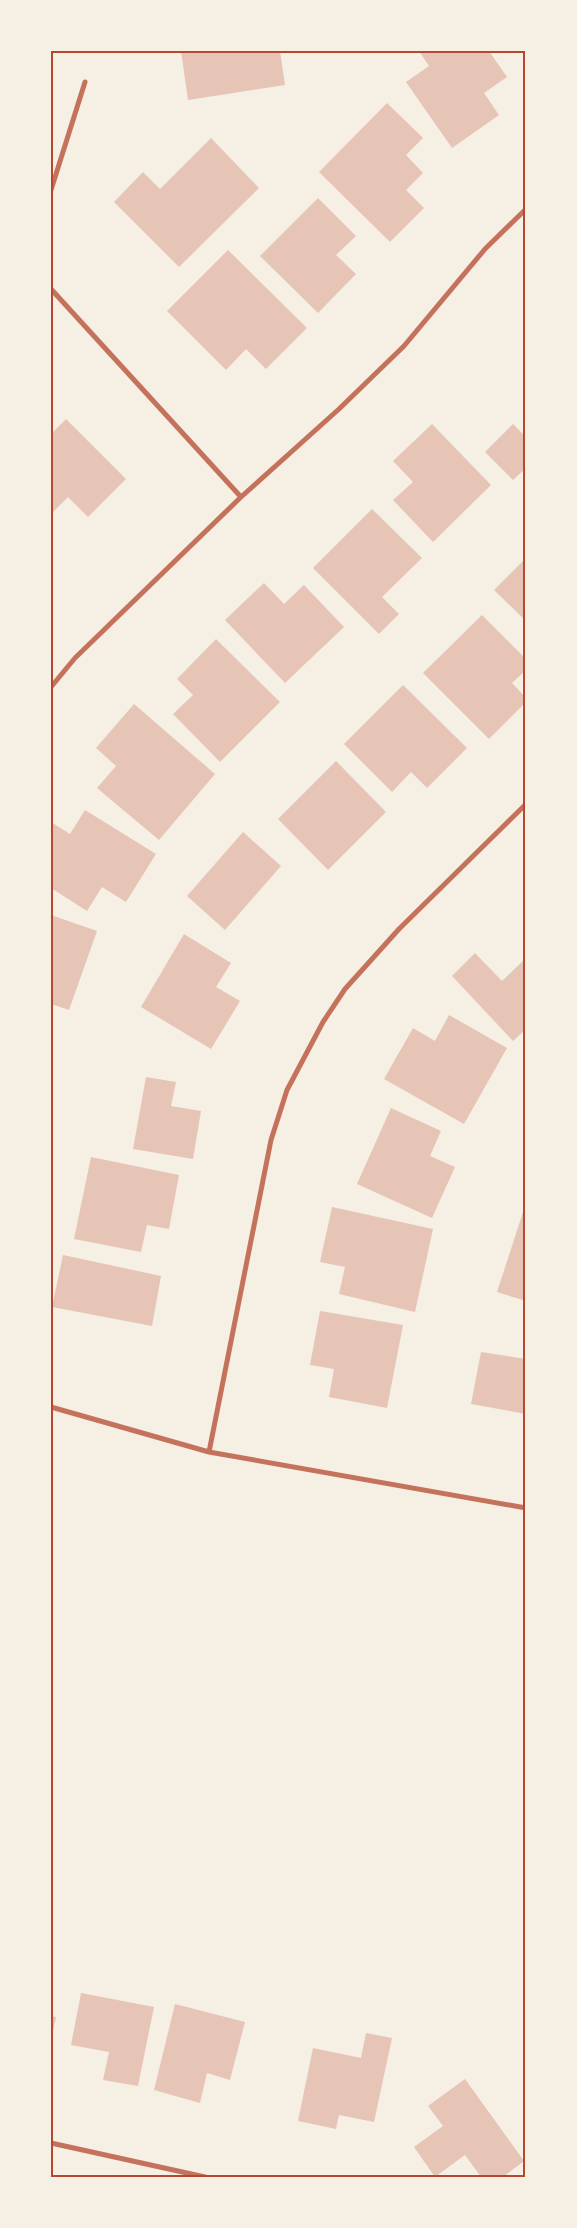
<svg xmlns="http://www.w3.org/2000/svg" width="577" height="2228" font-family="Lato,sans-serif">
	<rect width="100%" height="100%" fill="#f6efe4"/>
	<path fill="#e6c5b7" d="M 181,51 L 280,51 L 285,85 L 188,100 Z
		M 419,51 L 489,51 L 507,77 L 484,93 L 499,115 L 452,148 L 406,82 L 429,66 Z
		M 387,103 L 423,138 L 406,155 L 423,173 L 406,190 L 424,208 L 390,242 L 319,172 Z
		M 211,138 L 259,188 L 179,267 L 114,202 L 143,172 L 160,189 Z
		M 318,198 L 356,236 L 336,255 L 356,274 L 318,313 L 260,256 Z
		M 228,250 L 307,328 L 266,369 L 246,349 L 226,370 L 167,311 Z
		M 66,419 L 126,479 L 88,517 L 68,497 L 51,514 L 51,434 Z
		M 432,424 L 491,485 L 433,542 L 393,500 L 413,482 L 393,461 Z
		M 513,424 L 526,437 L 526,468 L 513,480 L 485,452 Z
		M 372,509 L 422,558 L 382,597 L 399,614 L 379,634 L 313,568 Z
		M 526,558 L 526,621 L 494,590 Z
		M 264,583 L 284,604 L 304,585 L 344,627 L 285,683 L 225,620 Z
		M 482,615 L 526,659 L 526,670 L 512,683 L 526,698 L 526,702 L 489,739 L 423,673 Z
		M 216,639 L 280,702 L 220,762 L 173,714 L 193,695 L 177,679 Z
		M 403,685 L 467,748 L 427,788 L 411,772 L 392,792 L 344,744 Z
		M 134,704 L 215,774 L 159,840 L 97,788 L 116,766 L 96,748 Z
		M 336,761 L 386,812 L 328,870 L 278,819 Z
		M 85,810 L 156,854 L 126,902 L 102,887 L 87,911 L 51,888 L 51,822 L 70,834 Z
		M 243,832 L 281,866 L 225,930 L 187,896 Z
		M 51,915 L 97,931 L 69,1010 L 51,1004 Z
		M 184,934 L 231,963 L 216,987 L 240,1001 L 211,1049 L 141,1007 Z
		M 475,953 L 502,981 L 526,958 L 526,1029 L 513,1041 L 452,976 Z
		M 449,1015 L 507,1048 L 464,1124 L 384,1079 L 413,1028 L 435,1041 Z
		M 146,1077 L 176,1082 L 171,1106 L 201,1111 L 193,1159 L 133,1149 Z
		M 391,1108 L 441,1131 L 430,1156 L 455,1167 L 432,1218 L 357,1184 Z
		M 91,1157 L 179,1175 L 169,1229 L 147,1225 L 141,1252 L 74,1239 Z
		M 332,1207 L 433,1229 L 415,1312 L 339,1294 L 345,1267 L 320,1262 Z
		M 523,1212 L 526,1213 L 526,1301 L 497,1292 Z
		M 63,1255 L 161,1276 L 152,1326 L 52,1307 Z
		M 320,1311 L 403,1325 L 387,1408 L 329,1397 L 334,1369 L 310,1365 Z
		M 481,1352 L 526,1359 L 526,1414 L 471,1404 Z
		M 81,1993 L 154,2007 L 138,2086 L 103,2080 L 109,2052 L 71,2045 Z
		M 175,2004 L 245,2022 L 230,2080 L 207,2073 L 200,2103 L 154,2090 Z
		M 51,2016 L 56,2017 L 52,2035 L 51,2035 Z
		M 366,2033 L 392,2038 L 374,2122 L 339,2115 L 336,2129 L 298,2121 L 313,2048 L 361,2058 Z
		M 465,2079 L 524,2161 L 503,2177 L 481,2177 L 465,2155 L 435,2177 L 414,2147 L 443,2126 L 428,2106 Z"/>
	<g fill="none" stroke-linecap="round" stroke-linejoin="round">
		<path stroke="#c5725c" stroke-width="5" d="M 51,190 L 85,82
			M 51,289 L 241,497
			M 51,687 L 75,658 L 241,497 L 339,409 L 404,346 L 485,249 L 526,209
			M 51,1407 L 209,1452 L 526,1508
			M 209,1452 L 271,1140 L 287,1090 L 323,1022 L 345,989 L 399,929 L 526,804
			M 51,2143 L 205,2177"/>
	</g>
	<rect width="577" height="2228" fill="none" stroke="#f6efe4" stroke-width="105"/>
	<rect x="52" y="52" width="472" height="2124" fill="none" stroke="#b5482f" stroke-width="2"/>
</svg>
